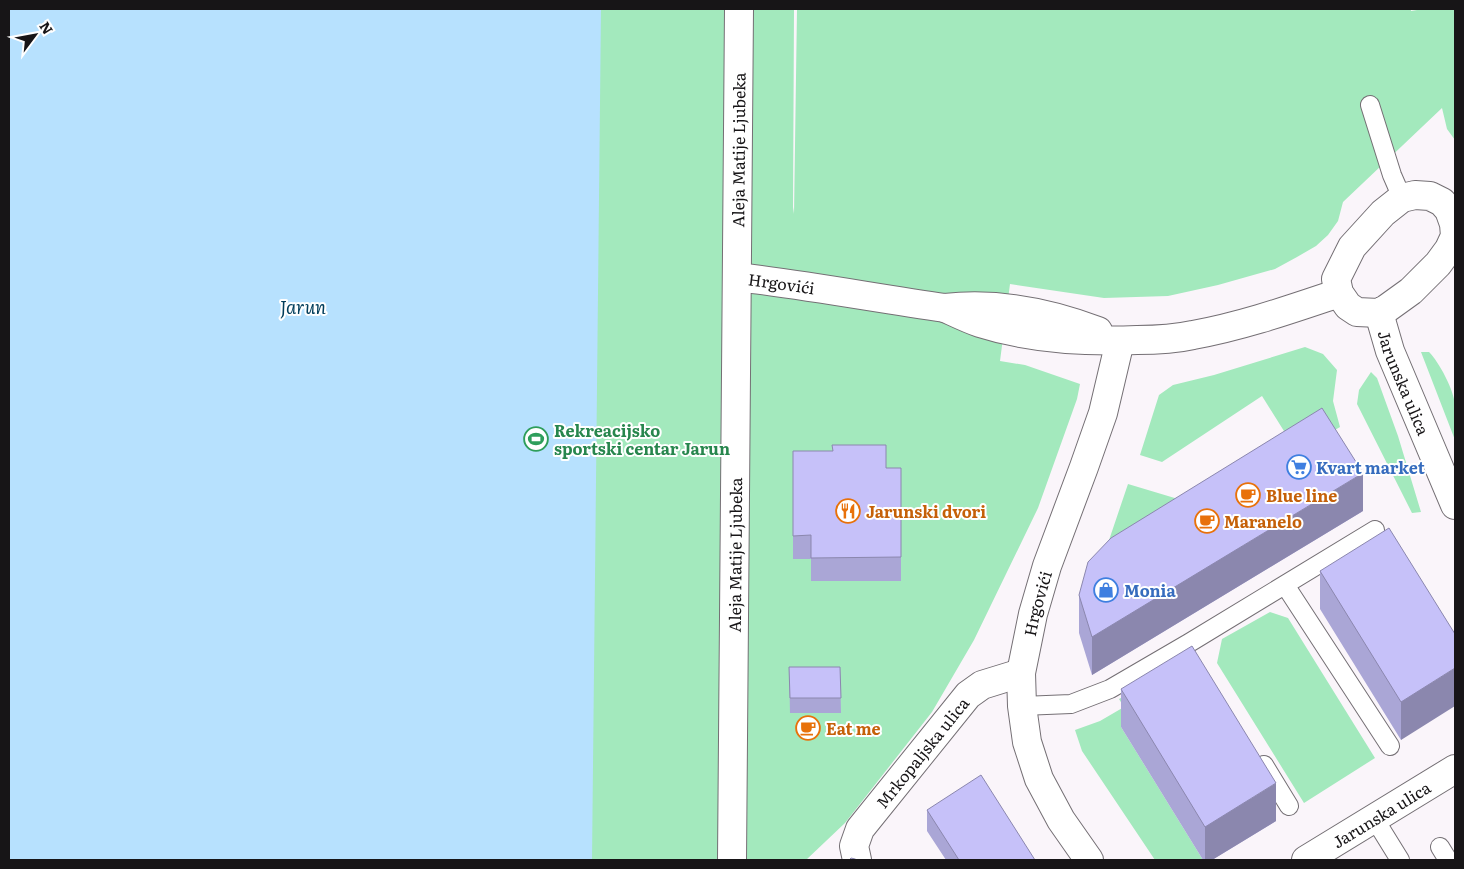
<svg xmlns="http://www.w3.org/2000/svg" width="1464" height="869" font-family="Literata,serif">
	<rect width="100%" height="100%" fill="#faf5fa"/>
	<path fill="#a3e9bd" d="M 9,9 L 794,9 L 793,207 L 794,214 L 797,9 L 1411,9 L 1411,11 L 1423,9 L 1455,9 L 1455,140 L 1447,129 L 1442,108 L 1343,202 L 1338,221 L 1328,235 L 1316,246 L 1297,257 L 1275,269 L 1218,285 L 1168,296 L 1104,298 L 1010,284 L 1000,361 L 1025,365 L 1080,384 L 1077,399 L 1038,508 L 974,640 L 932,712 L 845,823 L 806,860 L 9,860 Z
		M 1305,347 L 1323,354 L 1337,370 L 1333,401 L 1340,427 L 1287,458 L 1289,439 L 1262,396 L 1162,462 L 1140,455 L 1159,395 L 1173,385 L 1214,375 Z
		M 1421,352 L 1429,352 C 1439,362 1454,390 1455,405 C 1457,416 1455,429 1455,440 Z
		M 1371,372 L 1377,378 L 1398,436 L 1421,512 L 1412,513 L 1357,404 L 1359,390 Z
		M 1128,484 L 1188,502 L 1106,549 Z
		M 1270,612 L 1288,618 L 1375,758 L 1304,803 L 1217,663 L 1222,639 Z
		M 1170,672 L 1121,727 L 1203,860 L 1155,860 L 1082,751 L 1075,730 L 1100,721 L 1124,707 L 1119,699 Z"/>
	<path fill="#b7e1fe" d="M 9,9 L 601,9 L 592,860 L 9,860 Z"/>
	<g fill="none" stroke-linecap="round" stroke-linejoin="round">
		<g stroke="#746f74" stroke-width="20">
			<path id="service" d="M 1370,105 L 1392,175 L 1402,198
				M 1285,585 L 1390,746
				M 1022,706 L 1071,704 L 1110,689 L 1189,643 L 1375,530
				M 1264,765 L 1289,806
				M 1374,818 L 1400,860
				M 1440,847 L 1448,860"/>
		</g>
		<g stroke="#746f74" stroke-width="30">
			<g id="minor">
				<path id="s1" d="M 737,277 C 806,285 875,298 945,308 C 998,302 1048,312 1098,331"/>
				<path d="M 945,308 C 956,313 968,319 980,323 C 1030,339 1084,342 1137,340 C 1156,340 1175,339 1193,335 C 1243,326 1291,309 1339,293"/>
				<path id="s2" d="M 732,860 L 739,9"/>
				<path id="s3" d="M 857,860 L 854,846 L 860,829 L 968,695 L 982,685 L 1021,673"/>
				<path id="s4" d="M 1089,860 L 1061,820 L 1039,779 L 1027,742 L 1022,706 L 1021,673 L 1033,614 L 1047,566 L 1084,467 L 1103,413 L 1120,341"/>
				<path id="s5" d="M 1306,860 L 1455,769"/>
			</g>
		</g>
		<g stroke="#746f74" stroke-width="30">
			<g id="tertiary">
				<path d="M 1415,195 L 1430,196 L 1442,202 L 1449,210 L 1454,224 L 1455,236 L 1449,249 L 1438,264 L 1411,291 L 1386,309 L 1379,313 L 1357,312 L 1348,306 L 1339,293 L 1336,279 L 1352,247 L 1383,213 L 1402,198 Z"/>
				<path id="s6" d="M 1379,313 L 1390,351 L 1455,505"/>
			</g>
		</g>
		<use href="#service" stroke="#fff" stroke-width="18"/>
		<use href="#minor" stroke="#fff" stroke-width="28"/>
		<use href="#tertiary" stroke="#fff" stroke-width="28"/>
	</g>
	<path fill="#aaa6d6" d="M 793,451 L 886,468 L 901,468 L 901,581 L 811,581 L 811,559 L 793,559 Z
		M 1363,511 L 1092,675 L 1079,633 L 1079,595 Z
		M 1320,571 L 1455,634 L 1401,740 L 1320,609 Z
		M 789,667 L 840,667 L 841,713 L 790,713 Z
		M 1121,689 L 1276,821 L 1212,860 L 1203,860 L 1121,727 Z
		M 927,810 L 1035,860 L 946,860 L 927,831 Z"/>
	<path fill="#8b87ae" d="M 1363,473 L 1363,511 L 1092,675 L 1092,637 Z
		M 1455,668 L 1455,706 L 1401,740 L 1401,702 Z
		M 1276,783 L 1276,821 L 1212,860 L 1205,860 L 1205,827 Z"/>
	<path fill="#c6c1f9" stroke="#8b87ae" d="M 1322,408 L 1363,473 L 1092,637 L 1079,595 L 1088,562 L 1111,538 Z
		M 832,445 L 886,445 L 886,468 L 901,468 L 901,557 L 811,558 L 811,535 L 793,536 L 793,451 L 833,451 Z
		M 1389,528 L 1455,634 L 1455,668 L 1401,702 L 1320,571 Z
		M 1192,646 L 1276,783 L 1205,827 L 1121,689 Z
		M 789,667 L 840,667 L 841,698 L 790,698 Z
		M 981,775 L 1035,860 L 959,860 L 927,810 Z
		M 851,858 L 855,859 L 857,860 L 849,860 Z"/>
	<defs>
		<g id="stadium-ring" transform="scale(1.25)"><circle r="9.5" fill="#fff" stroke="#2e9e5b" stroke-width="1.5"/><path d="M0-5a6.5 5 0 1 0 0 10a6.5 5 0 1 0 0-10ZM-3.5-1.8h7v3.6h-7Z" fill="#2e9e5b"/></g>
		<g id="supermarket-ring" transform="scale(1.25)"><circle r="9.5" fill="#fff" stroke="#3f7fe0" stroke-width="1.5"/><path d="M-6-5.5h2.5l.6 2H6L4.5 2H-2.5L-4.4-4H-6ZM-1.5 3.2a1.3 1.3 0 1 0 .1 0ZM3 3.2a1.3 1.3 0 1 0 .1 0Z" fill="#3f7fe0"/></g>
		<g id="cafe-ring" transform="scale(1.25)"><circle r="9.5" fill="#fff" stroke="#e8710a" stroke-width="1.5"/><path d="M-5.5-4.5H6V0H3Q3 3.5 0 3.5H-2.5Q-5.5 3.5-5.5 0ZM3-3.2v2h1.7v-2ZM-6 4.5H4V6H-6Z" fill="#e8710a"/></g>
		<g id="restaurant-ring" transform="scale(1.25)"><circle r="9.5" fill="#fff" stroke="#e8710a" stroke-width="1.5"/><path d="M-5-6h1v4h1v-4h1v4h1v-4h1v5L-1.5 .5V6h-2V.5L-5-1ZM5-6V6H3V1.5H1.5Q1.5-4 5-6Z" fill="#e8710a"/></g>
		<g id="shop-ring" transform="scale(1.25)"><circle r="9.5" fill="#fff" stroke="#3f7fe0" stroke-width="1.5"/><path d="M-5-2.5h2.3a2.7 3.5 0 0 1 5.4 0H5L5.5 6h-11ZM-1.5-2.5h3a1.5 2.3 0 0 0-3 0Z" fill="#3f7fe0"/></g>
	</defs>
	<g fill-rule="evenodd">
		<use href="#stadium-ring" x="536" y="439"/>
		<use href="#supermarket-ring" x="1299" y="467"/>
		<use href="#cafe-ring" x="1248" y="495"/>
		<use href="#restaurant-ring" x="848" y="511"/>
		<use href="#cafe-ring" x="1207" y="521"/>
		<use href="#shop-ring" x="1106" y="590"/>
		<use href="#cafe-ring" x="808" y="728"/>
	</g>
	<g text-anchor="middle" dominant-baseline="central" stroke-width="4" stroke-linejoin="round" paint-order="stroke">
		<g font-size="16" fill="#171517" stroke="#fff">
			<text stroke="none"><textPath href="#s2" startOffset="710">Aleja Matije Ljubeka</textPath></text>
			<text stroke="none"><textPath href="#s1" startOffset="45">Hrgovići</textPath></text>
			<text stroke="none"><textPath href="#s6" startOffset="74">Jarunska ulica</textPath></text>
			<text stroke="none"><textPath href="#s2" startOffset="305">Aleja Matije Ljubeka</textPath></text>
			<text stroke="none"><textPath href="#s4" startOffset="275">Hrgovići</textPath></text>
			<text stroke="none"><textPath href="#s3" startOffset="131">Mrkopaljska ulica</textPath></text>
			<text stroke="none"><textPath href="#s5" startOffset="88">Jarunska ulica</textPath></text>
		</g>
		<g font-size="16" font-weight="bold" fill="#27864d" stroke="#fff" text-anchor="start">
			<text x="554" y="430">Rekreacijsko<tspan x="554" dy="18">sportski centar Jarun</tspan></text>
		</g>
		<g font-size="16" font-weight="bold" fill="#366cbe" stroke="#fff" text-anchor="start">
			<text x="1316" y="467">Kvart market</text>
			<text x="1124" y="590">Monia</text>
		</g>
		<g font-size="16" font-weight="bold" fill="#c56008" stroke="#fff" text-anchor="start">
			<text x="1266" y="495">Blue line</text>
			<text x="866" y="511">Jarunski dvori</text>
			<text x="1224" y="521">Maranelo</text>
			<text x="826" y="728">Eat me</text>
		</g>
		<g font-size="18" font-style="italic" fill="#003d5b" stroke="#fff">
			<text x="303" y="306">Jarun</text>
		</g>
	</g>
	<rect width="1464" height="869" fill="none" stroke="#171517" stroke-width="20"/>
	<g transform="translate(35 35) rotate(58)" stroke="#ffffff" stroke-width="4" paint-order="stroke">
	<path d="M0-4L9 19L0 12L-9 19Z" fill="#171517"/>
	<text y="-8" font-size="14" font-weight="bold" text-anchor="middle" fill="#171517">N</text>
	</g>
</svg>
